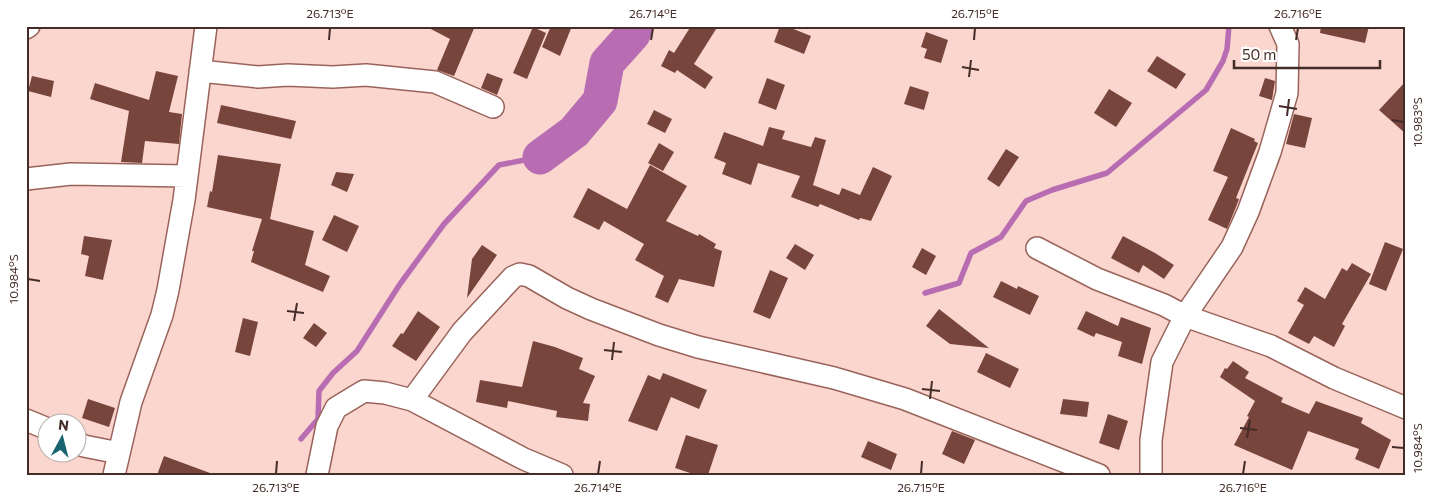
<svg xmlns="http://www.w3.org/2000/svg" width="1432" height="501" font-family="Commissioner,sans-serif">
	<rect width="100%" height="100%" fill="#fbd6cf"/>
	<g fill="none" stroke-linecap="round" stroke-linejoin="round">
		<path stroke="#b86db2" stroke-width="5.5" d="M 925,293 L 959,283 L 971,253 L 1001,237 L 1026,201 L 1052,190 L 1107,173 L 1206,90 L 1223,61 L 1227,49 L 1229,26
			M 301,439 L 318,419 L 319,391 L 333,373 L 357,351 L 400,284 L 444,224 L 499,165 L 540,157"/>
		<path stroke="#b86db2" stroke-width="35" d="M 540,157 L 574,132 L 600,101 L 607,63 L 633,34 L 636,26"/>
	</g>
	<path fill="#78453d" d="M 425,26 L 475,26 L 454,76 L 437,70 L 450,39 Z
		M 551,26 L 572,26 L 560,56 L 542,47 Z
		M 691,26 L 718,26 L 694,64 L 713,77 L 705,89 L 677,70 L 675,73 L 661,66 L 669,50 L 674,53 Z
		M 780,26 L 786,26 L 811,36 L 804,54 L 774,42 Z
		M 1321,26 L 1369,26 L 1365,43 L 1320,33 Z
		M 533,27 L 546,33 L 527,79 L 513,73 Z
		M 926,32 L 948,40 L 941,63 L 924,58 L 927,49 L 921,47 Z
		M 1157,56 L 1186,74 L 1176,89 L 1147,71 Z
		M 156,71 L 178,76 L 169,112 L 182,114 L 179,144 L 145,141 L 142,163 L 121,162 L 129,111 L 90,99 L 95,83 L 149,100 Z
		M 487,73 L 503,79 L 497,95 L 481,88 Z
		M 32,76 L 54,81 L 51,97 L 28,91 Z
		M 767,78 L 785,85 L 776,110 L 758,103 Z
		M 1265,78 L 1275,81 L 1272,100 L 1259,96 Z
		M 1406,81 L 1406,134 L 1379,110 Z
		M 910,86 L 929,92 L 924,110 L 904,104 Z
		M 1109,89 L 1132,103 L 1116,127 L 1094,113 Z
		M 221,105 L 296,121 L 291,139 L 217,123 Z
		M 654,110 L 672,119 L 665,133 L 647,124 Z
		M 1294,114 L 1312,118 L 1305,148 L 1286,144 Z
		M 769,127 L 785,131 L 782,139 L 811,147 L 815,137 L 826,140 L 813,185 L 839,195 L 842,188 L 860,195 L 873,167 L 892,176 L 871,221 L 860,218 L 859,220 L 820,204 L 818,207 L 791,197 L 800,176 L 758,163 L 751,185 L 722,174 L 726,163 L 714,158 L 724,132 L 763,146 Z
		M 1231,128 L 1255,139 L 1254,141 L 1258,143 L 1236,198 L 1239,199 L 1236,207 L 1227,229 L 1208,220 L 1228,177 L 1213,171 Z
		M 659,143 L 674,152 L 663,171 L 648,163 Z
		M 1006,149 L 1019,157 L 999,187 L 987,179 Z
		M 218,155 L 281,164 L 270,219 L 314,231 L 305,265 L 330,276 L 323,292 L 251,262 L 254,251 L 252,251 L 262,219 L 207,207 L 210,191 L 212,192 Z
		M 650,165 L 687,186 L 666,221 L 698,236 L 699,234 L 716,244 L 714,248 L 722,251 L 714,287 L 679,279 L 668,303 L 655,297 L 664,276 L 635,260 L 644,244 L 604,221 L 599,230 L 573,217 L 588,188 L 627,209 Z
		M 336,172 L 354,174 L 347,192 L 331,185 Z
		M 334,215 L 359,226 L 347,252 L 322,240 Z
		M 84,236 L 112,240 L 103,280 L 85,276 L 89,256 L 81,254 Z
		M 1123,236 L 1155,253 L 1174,265 L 1164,279 L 1143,265 L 1139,273 L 1111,258 Z
		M 1385,242 L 1403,249 L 1386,291 L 1369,284 Z
		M 795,244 L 814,255 L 805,270 L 786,258 Z
		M 482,245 L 497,255 L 467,298 L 472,259 Z
		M 922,248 L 936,256 L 926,275 L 912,267 Z
		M 1352,263 L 1371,274 L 1342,324 L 1345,326 L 1334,347 L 1314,336 L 1309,344 L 1288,333 L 1304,305 L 1297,301 L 1305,287 L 1325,299 L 1342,268 L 1347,271 Z
		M 770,270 L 788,278 L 770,319 L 753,312 Z
		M 1001,281 L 1017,289 L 1018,286 L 1039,296 L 1030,315 L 993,297 Z
		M 939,309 L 989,348 L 950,344 L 926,326 Z
		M 418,311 L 440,327 L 416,361 L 392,346 L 401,333 L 403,334 Z
		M 1086,311 L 1118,326 L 1121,317 L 1151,328 L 1142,364 L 1118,356 L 1122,342 L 1096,333 L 1094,337 L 1077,329 Z
		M 243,318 L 258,322 L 250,356 L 235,352 Z
		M 314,323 L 327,333 L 316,347 L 303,338 Z
		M 533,341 L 555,347 L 583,358 L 579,369 L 595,376 L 583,403 L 590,404 L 588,421 L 556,417 L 557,411 L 508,401 L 507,408 L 476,402 L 480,380 L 522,387 Z
		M 986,353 L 1019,369 L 1010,388 L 977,372 Z
		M 1233,361 L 1249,372 L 1245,378 L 1283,398 L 1281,402 L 1309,414 L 1316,401 L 1363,418 L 1361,423 L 1391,440 L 1379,469 L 1355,459 L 1359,449 L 1308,431 L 1292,470 L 1234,445 L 1249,417 L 1247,416 L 1255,401 L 1220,377 L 1225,368 L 1227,369 Z
		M 663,373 L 707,390 L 699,409 L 671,397 L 657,431 L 628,421 L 648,375 L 660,380 Z
		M 88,399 L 115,408 L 109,427 L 82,418 Z
		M 1063,399 L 1089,402 L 1087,417 L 1060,414 Z
		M 1108,414 L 1128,421 L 1119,450 L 1099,443 Z
		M 952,431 L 975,440 L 964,464 L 942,454 Z
		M 686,435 L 718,445 L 708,475 L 696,475 L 675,468 Z
		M 868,441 L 897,454 L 891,470 L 861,457 Z
		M 164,456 L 210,473 L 209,475 L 157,475 Z"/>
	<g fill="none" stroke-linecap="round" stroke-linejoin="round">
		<g stroke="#99635a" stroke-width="24">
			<path id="minor" d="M 26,28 L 29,26
				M 200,71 L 258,77 L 288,75 L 333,77 L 366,75 L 435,82 L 493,107
				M 26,179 L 71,174 L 187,176
				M 1037,248 L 1097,279 L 1164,305 L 1185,316 L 1271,346 L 1334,378 L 1406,408
				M 412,400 L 462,332 L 513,277 L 520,274 L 529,276 L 567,298 L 591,309 L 659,335 L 698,347 L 834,378 L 905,399 L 1099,475
				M 26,420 L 48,429
				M 78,443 L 84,446 L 119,453
				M 114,475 L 131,402 L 162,315 L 168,290 L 184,200 L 206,26
				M 317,475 L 327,426 L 336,408 L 364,391 L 385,393 L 412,400 L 524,459 L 562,475
				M 1151,475 L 1151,440 L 1162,362 L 1185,316 L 1232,247 L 1248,212 L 1270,152 L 1287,93 L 1288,44 L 1280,26"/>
		</g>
		<use href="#minor" stroke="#fff" stroke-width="21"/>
	</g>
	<path fill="none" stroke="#442c28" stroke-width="2" d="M 329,40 L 330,28M 651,40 L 653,28M 974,40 L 975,28M 1296,40 L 1298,28M 962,67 L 979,70M 969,77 L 971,60M 1279,106 L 1297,109M 1287,116 L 1289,99M 1392,120 L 1404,122M 28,279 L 40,281M 287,311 L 304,313M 294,321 L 297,303M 604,350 L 622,352M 612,360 L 614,342M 922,389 L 940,391M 930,399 L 932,381M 1240,428 L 1257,430M 1247,438 L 1250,420M 1392,447 L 1404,448M 276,474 L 277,461M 598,474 L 600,461M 921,474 L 922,461M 1243,474 L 1245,461"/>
	<rect width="1432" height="501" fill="none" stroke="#ffffff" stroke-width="55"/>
	<g transform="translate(62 438) rotate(7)"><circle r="24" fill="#ffffff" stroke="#b4aba9"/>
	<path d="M0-4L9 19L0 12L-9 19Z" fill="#18636f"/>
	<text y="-8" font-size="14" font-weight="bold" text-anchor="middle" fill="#442c28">N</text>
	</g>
	<path d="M1234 60v8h146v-8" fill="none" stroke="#442c28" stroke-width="2.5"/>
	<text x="1242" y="60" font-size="15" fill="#442c28" stroke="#ffffff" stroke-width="4" paint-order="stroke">50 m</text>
	<rect x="28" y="28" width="1376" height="446" fill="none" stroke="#442c28" stroke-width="2"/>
	<g font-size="12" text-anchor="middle" fill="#442c28">
		<text x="330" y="18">26.713°E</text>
		<text x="653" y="18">26.714°E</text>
		<text x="975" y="18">26.715°E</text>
		<text x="1298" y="18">26.716°E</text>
		<text transform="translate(1418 122) rotate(-90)" y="4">10.983°S</text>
		<text transform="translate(14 279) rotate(-90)" y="4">10.984°S</text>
		<text transform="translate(1418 448) rotate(-90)" y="4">10.984°S</text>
		<text x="276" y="492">26.713°E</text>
		<text x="598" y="492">26.714°E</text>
		<text x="921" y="492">26.715°E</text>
		<text x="1243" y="492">26.716°E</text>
	</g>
</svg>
